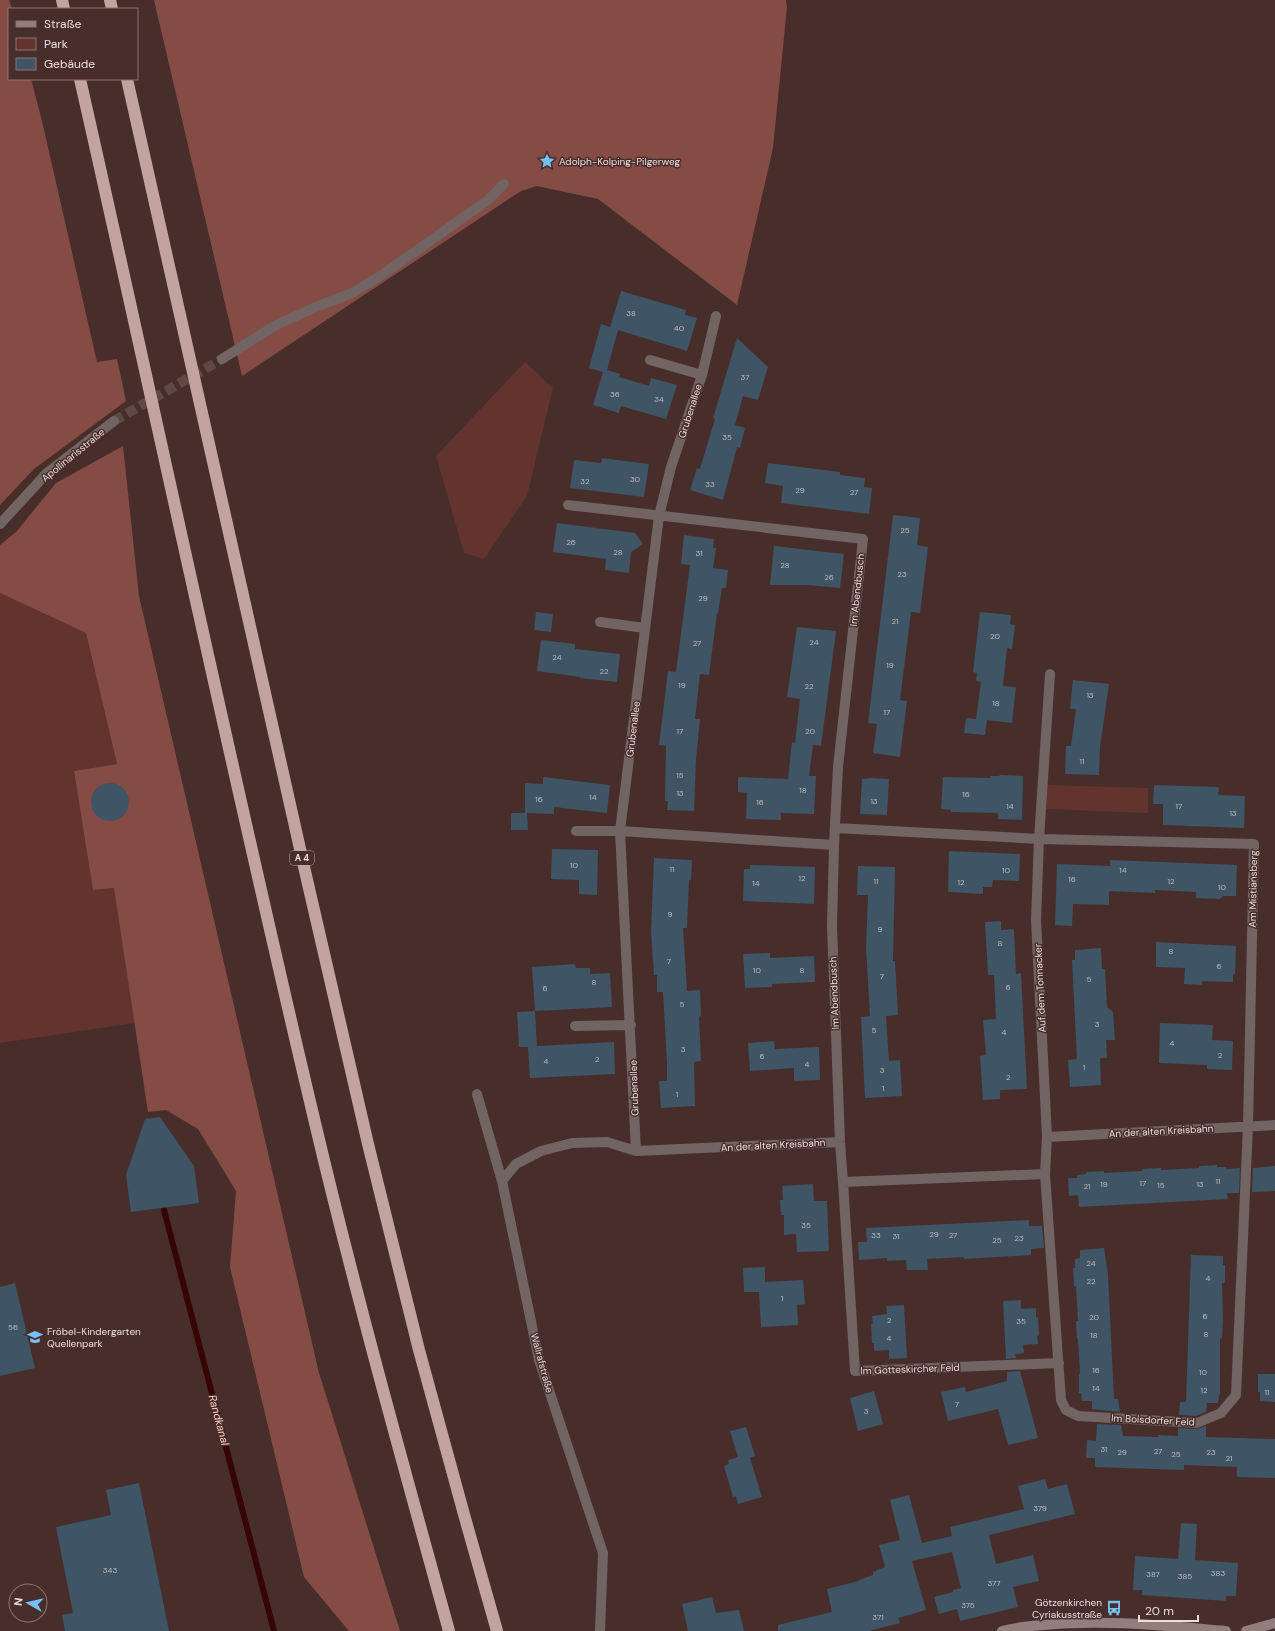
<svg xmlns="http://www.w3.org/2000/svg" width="1275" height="1631" font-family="'DM Sans',sans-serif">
	<rect width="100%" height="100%" fill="#472e2b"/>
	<path fill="#63332e" d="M 525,362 L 553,388 L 527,496 L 484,559 L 464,553 L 436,456 Z
		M 0,593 L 86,633 L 117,764 L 74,771 L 93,890 L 114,888 L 135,1023 L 0,1043 Z
		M 1047,785 L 1148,788 L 1148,813 L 1046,809 Z"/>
	<path fill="#854c45" d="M 0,0 L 9,0 L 12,9 L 9,9 L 9,79 L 31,79 L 42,121 L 97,362 L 117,359 L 126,401 L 34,469 L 0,505 Z
		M 154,0 L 786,0 L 787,7 L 773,148 L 737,305 L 598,199 L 537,186 L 521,191 L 242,376 Z
		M 123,446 L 139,596 L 319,1373 L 400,1631 L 349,1631 L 304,1577 L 230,1267 L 236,1191 L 198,1129 L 166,1110 L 148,1112 L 114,888 L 93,890 L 74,771 L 117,764 L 86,633 L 0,593 L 0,545 L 17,531 L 56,483 Z"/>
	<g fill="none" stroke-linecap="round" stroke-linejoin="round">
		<path stroke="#370404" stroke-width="6" d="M 164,1210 L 274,1631"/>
	</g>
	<path fill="#3f5465" d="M 621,291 L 686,310 L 685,315 L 697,318 L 687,351 L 618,330 L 607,370 L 620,374 L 619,377 L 649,386 L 651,378 L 677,385 L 666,419 L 621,406 L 619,413 L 593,405 L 603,372 L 589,368 L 601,324 L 610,327 Z
		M 737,338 L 768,367 L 758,400 L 743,396 L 735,425 L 745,428 L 740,448 L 737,447 L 723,500 L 690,490 L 697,468 L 700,469 L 715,419 L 713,418 Z
		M 602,458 L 649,464 L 644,497 L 570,488 L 574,460 L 601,463 Z
		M 768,463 L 840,472 L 840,475 L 865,478 L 864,487 L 872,488 L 869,514 L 781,503 L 783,486 L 765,483 Z
		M 893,515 L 920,518 L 917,545 L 928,547 L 920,613 L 911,612 L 900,700 L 907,701 L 900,757 L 873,753 L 877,724 L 868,723 Z
		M 557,523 L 635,533 L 643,544 L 631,552 L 629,573 L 605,570 L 606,559 L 553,552 Z
		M 684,535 L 714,539 L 713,548 L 716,548 L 713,568 L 728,570 L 726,588 L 722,588 L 718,613 L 717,613 L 709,675 L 700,674 L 695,719 L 700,719 L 696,760 L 694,811 L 667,810 L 668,801 L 665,801 L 666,746 L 659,745 L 668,671 L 676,672 L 690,565 L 681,564 Z
		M 774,546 L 844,554 L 840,588 L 807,585 L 770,585 Z
		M 536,612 L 553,614 L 551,632 L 534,630 Z
		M 980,612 L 1011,615 L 1010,624 L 1015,625 L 1012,649 L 1007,648 L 1003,686 L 1016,687 L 1012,723 L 987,720 L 985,735 L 964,733 L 966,718 L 976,719 L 981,682 L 976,681 L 977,673 L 973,672 Z
		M 797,627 L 836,631 L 821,746 L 813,745 L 809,776 L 816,776 L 814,814 L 781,813 L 781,820 L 746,819 L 747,793 L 738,792 L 738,777 L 788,779 L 792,742 L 795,743 L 800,699 L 787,697 Z
		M 541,640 L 575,644 L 575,649 L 620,654 L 617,682 L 580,678 L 580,677 L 537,671 Z
		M 1073,680 L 1109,684 L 1100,747 L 1099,775 L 1065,774 L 1066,746 L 1071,746 L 1076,709 L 1070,709 Z
		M 1000,775 L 1023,776 L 1022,820 L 998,819 L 998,813 L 951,812 L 951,810 L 941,809 L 943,777 L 990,778 L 990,776 L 999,776 Z
		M 543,777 L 610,785 L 607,813 L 554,807 L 554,814 L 527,813 L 528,830 L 511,830 L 511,813 L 525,813 L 525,783 L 543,784 Z
		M 870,778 L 889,779 L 887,815 L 860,814 L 862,779 Z
		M91 802a19 19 0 1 1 38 0a19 19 0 1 1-38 0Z
		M 1154,785 L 1219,787 L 1218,795 L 1245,796 L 1244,828 L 1163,825 L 1163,804 L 1153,804 Z
		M 552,849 L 598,850 L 597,895 L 579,894 L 579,880 L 551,879 Z
		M 949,851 L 1020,854 L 1019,881 L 993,880 L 992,887 L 983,887 L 983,894 L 948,892 Z
		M 654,858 L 692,860 L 691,880 L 689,880 L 687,928 L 683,928 L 687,991 L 700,990 L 701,1016 L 699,1017 L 701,1061 L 694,1062 L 695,1106 L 661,1108 L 659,1081 L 667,1081 L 667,1063 L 663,992 L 657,992 L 657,975 L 654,975 L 651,932 Z
		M 1110,860 L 1237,865 L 1236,896 L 1223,896 L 1220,899 L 1196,898 L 1196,892 L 1155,890 L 1155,893 L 1109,891 L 1109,905 L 1073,904 L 1072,926 L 1055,925 L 1057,864 L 1110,866 Z
		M 750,865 L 815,867 L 814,904 L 743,901 L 744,869 L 750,869 Z
		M 858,866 L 895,867 L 893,961 L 895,961 L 898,1015 L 886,1016 L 889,1061 L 900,1060 L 902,1096 L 865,1098 L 861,1017 L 870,1016 L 866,947 L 868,895 L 857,895 Z
		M 1001,921 L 1001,930 L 1014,929 L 1016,974 L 1021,973 L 1027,1089 L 1000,1090 L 1000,1099 L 983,1100 L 980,1056 L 986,1055 L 983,1020 L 996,1019 L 994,975 L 988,975 L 985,922 Z
		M 1156,942 L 1236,946 L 1235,974 L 1233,974 L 1233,982 L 1202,981 L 1202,985 L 1184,984 L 1185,968 L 1156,967 Z
		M 1101,948 L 1102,969 L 1105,969 L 1107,1007 L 1113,1012 L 1115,1040 L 1106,1040 L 1107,1058 L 1100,1058 L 1101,1085 L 1070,1087 L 1068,1060 L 1077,1059 L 1072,960 L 1075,960 L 1075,950 Z
		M 770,953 L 770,958 L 814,956 L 815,982 L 772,984 L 772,987 L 745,988 L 743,954 Z
		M 575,964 L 576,968 L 590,968 L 590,974 L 610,973 L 612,1007 L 535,1011 L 532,967 Z
		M 535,1011 L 537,1046 L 614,1042 L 615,1074 L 530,1078 L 528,1047 L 519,1047 L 517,1012 Z
		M 1160,1023 L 1213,1025 L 1212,1040 L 1233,1041 L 1232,1070 L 1207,1069 L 1207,1065 L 1159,1063 Z
		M 774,1041 L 775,1049 L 819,1047 L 820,1080 L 794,1081 L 794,1068 L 750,1071 L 748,1043 Z
		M 160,1117 L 194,1166 L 199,1203 L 131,1212 L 126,1175 L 145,1119 Z
		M 1217,1165 L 1217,1167 L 1226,1167 L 1226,1169 L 1240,1168 L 1239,1193 L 1227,1193 L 1228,1199 L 1079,1207 L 1078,1195 L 1069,1196 L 1068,1178 L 1077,1178 L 1077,1175 L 1086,1174 L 1086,1172 L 1104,1171 L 1104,1173 L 1142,1171 L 1142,1169 L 1161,1168 L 1161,1170 L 1199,1168 L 1199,1166 Z
		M 1275,1166 L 1275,1191 L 1252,1192 L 1253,1168 Z
		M 813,1184 L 814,1201 L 827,1201 L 829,1251 L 797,1252 L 796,1234 L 784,1235 L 784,1215 L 781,1215 L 780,1200 L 783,1200 L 782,1186 Z
		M 1029,1220 L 1029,1226 L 1042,1226 L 1044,1248 L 1031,1249 L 1031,1255 L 964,1259 L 964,1257 L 927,1259 L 928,1270 L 907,1270 L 906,1260 L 887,1261 L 887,1258 L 859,1260 L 858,1242 L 867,1242 L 866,1228 Z
		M 1104,1248 L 1108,1275 L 1114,1399 L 1118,1399 L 1120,1412 L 1092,1409 L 1092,1401 L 1082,1401 L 1081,1393 L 1079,1393 L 1079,1374 L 1080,1374 L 1078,1339 L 1077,1339 L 1076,1321 L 1078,1321 L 1076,1286 L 1074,1286 L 1073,1268 L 1075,1268 L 1075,1259 L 1080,1258 L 1080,1250 Z
		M 1191,1255 L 1223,1256 L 1223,1265 L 1225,1265 L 1225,1283 L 1222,1283 L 1223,1321 L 1222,1339 L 1220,1338 L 1220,1395 L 1219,1395 L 1218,1403 L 1207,1403 L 1206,1412 L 1196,1416 L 1179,1415 L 1180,1402 L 1186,1402 Z
		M 765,1267 L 765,1282 L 803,1280 L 805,1304 L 797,1305 L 798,1325 L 761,1327 L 759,1292 L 744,1292 L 743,1268 Z
		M 15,1283 L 35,1368 L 0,1376 L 0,1287 Z
		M 1021,1300 L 1021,1309 L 1036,1308 L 1036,1317 L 1038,1317 L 1039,1335 L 1037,1336 L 1038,1344 L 1023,1345 L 1024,1353 L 1015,1354 L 1016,1358 L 1006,1359 L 1003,1301 Z
		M 904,1305 L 907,1358 L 889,1359 L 889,1350 L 874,1351 L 874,1343 L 872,1343 L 871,1324 L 873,1324 L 872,1316 L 887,1314 L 886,1306 Z
		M 1020,1371 L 1038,1438 L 1008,1445 L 998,1409 L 948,1421 L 941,1392 L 965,1387 L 966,1392 L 1007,1381 L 1007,1372 Z
		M 1258,1374 L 1275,1374 L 1275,1402 L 1260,1401 L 1260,1392 L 1258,1392 Z
		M 874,1391 L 883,1424 L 858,1431 L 850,1398 Z
		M 1097,1424 L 1121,1425 L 1123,1436 L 1158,1437 L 1158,1435 L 1178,1436 L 1178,1428 L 1197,1429 L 1206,1426 L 1206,1437 L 1275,1439 L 1275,1478 L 1237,1477 L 1237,1467 L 1184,1465 L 1184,1470 L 1095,1467 L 1095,1458 L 1086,1458 L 1087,1440 L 1096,1441 Z
		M 746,1427 L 755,1456 L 750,1458 L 762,1497 L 738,1504 L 736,1496 L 733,1497 L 724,1466 L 729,1464 L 728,1460 L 738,1457 L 730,1431 Z
		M 1045,1479 L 1048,1489 L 1067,1484 L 1075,1514 L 989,1535 L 996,1564 L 1033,1555 L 1039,1581 L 1013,1587 L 1018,1607 L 960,1621 L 957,1609 L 939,1614 L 934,1597 L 953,1592 L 953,1590 L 961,1588 L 952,1552 L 912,1561 L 926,1610 L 898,1618 L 900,1623 L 869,1631 L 778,1631 L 778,1625 L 832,1612 L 827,1589 L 859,1581 L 859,1580 L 873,1575 L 873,1572 L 885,1567 L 879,1545 L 900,1540 L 890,1500 L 909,1495 L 922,1543 L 952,1536 L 950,1527 L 1024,1509 L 1018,1486 Z
		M 139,1483 L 169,1631 L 65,1631 L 62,1615 L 73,1613 L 56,1527 L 111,1515 L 106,1490 Z
		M 1181,1523 L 1197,1524 L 1195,1560 L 1238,1563 L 1236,1596 L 1226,1596 L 1226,1601 L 1142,1595 L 1142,1590 L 1133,1590 L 1135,1556 L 1178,1559 Z
		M 712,1597 L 716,1613 L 739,1610 L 744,1631 L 688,1631 L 682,1604 Z"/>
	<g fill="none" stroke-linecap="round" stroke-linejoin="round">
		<path stroke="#604845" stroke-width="10" stroke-dasharray="10 5" stroke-linecap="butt" d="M 114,421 L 222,359"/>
		<path stroke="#716462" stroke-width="10" d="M 222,359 L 276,325 L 316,307 L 352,293 L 382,275 L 488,200 L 504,184"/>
		<path stroke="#716462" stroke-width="10" d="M 650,360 L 702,375
			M 568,505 L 863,539 L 838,767 L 834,845 L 832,926 L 840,1142 L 843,1182 L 1045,1174
			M 0,524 L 47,473 L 114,421
			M 600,622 L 645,628
			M 835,828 L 1039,839 L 1254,844 L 1248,1126 L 1236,1395 L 1221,1413 L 1197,1423 L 1078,1416 L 1066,1410 L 1061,1400 L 1045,1174 L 1047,1137 L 1036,920 L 1039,839 L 1050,674
			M 576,831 L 620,831 L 834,845
			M 575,1026 L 631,1025
			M 477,1094 L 502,1181 L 539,1360 L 603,1553 L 600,1631
			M 1047,1137 L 1275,1125
			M 636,1151 L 620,831 L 659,516 L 671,467 L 702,375 L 716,316
			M 502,1181 L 516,1164 L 541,1151 L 572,1143 L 607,1142 L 636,1151 L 840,1142
			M 843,1182 L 855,1371 L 1059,1363"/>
		<path stroke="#927e7b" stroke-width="10" d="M 1002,1631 C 1016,1627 1030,1626 1044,1625 C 1105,1619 1166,1626 1226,1631
			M 1246,1631 L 1275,1623"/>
		<path stroke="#c3a39f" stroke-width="12" d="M 62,0 L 64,9
			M 110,0 L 112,9
			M 80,79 C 159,428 233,779 316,1127 C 356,1296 403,1464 449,1631
			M 127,79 L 305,871 L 368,1144 L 419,1350 L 465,1518 L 497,1631"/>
	</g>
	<defs>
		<g id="sight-bare" transform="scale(1.2)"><path d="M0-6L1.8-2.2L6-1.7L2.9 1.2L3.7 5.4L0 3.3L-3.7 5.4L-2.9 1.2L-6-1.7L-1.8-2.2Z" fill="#76c0f7" stroke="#472e2b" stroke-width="2.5" paint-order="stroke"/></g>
		<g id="school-bare" transform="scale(1.2)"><path d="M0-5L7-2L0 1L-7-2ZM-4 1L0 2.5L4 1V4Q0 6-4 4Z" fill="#76c0f7" stroke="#472e2b" stroke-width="2.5" paint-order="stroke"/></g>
		<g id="bus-bare" transform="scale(1.2)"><path d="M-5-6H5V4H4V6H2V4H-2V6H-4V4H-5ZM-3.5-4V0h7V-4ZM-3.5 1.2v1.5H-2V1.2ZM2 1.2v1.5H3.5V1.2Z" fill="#76c0f7" stroke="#472e2b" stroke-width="2.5" paint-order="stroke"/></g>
	</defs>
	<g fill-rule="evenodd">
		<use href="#sight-bare" x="547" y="161"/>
		<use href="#school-bare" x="35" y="1337"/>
		<use href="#bus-bare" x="1114" y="1608"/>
	</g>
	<g text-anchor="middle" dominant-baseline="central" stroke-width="3" stroke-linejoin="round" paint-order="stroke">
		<g font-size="8" fill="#c2bbbe">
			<text x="631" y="313">38</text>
			<text x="679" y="328">40</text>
			<text x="745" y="377">37</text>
			<text x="615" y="394">36</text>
			<text x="659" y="399">34</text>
			<text x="727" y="437">35</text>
			<text x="635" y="479">30</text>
			<text x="585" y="481">32</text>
			<text x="710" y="484">33</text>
			<text x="800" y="490">29</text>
			<text x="854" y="492">27</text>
			<text x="905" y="530">25</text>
			<text x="571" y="542">26</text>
			<text x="618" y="552">28</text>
			<text x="699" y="553">31</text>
			<text x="785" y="565">28</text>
			<text x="902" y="574">23</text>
			<text x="829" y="577">26</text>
			<text x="703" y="598">29</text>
			<text x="895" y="621">21</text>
			<text x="995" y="636">20</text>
			<text x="814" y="642">24</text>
			<text x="697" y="643">27</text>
			<text x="557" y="657">24</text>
			<text x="890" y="665">19</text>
			<text x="604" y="671">22</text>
			<text x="682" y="685">19</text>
			<text x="809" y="686">22</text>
			<text x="1090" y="695">13</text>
			<text x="996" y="703">18</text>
			<text x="887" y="712">17</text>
			<text x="680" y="731">17</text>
			<text x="810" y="731">20</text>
			<text x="1082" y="761">11</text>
			<text x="680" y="775">15</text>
			<text x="803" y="790">18</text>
			<text x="680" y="793">13</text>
			<text x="966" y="794">16</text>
			<text x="593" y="797">14</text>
			<text x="539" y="799">16</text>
			<text x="874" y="801">13</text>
			<text x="760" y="802">16</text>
			<text x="1010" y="806">14</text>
			<text x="1179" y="806">17</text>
			<text x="1233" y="813">13</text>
			<text x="574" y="865">10</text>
			<text x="672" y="869">11</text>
			<text x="1006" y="870">10</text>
			<text x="1123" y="870">14</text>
			<text x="802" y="878">12</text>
			<text x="1072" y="879">16</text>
			<text x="876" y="881">11</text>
			<text x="1171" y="881">12</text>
			<text x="961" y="882">12</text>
			<text x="756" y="883">14</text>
			<text x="1222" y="887">10</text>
			<text x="670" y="914">9</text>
			<text x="880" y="929">9</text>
			<text x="1000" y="943">8</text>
			<text x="1171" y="951">8</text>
			<text x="669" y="961">7</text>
			<text x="1219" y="966">6</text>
			<text x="757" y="970">10</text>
			<text x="802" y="970">8</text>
			<text x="882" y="976">7</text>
			<text x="1089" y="979">5</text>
			<text x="594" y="982">8</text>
			<text x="1008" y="987">6</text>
			<text x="545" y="988">6</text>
			<text x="682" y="1004">5</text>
			<text x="1097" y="1024">3</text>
			<text x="874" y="1030">5</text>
			<text x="1004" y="1032">4</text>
			<text x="1172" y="1043">4</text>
			<text x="683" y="1049">3</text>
			<text x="1220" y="1055">2</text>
			<text x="762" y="1056">6</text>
			<text x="597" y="1059">2</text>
			<text x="546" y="1061">4</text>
			<text x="807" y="1064">4</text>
			<text x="1084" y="1067">1</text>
			<text x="882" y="1070">3</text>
			<text x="1008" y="1077">2</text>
			<text x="883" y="1088">1</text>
			<text x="677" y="1094">1</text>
			<text x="1218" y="1181">11</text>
			<text x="1143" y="1183">17</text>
			<text x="1104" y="1184">19</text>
			<text x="1200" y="1184">13</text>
			<text x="1161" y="1185">15</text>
			<text x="1087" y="1186">21</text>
			<text x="806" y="1225">35</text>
			<text x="934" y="1234">29</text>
			<text x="876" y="1235">33</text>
			<text x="953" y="1235">27</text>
			<text x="896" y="1236">31</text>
			<text x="1019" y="1238">23</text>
			<text x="997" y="1240">25</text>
			<text x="1091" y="1263">24</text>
			<text x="1208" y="1278">4</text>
			<text x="1091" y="1281">22</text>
			<text x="782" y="1298">1</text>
			<text x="1205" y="1316">6</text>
			<text x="1094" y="1317">20</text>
			<text x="889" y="1320">2</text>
			<text x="1021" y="1321">35</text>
			<text x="13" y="1327">56</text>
			<text x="1206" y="1334">8</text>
			<text x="1094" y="1335">18</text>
			<text x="889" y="1338">4</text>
			<text x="1096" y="1370">16</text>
			<text x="1203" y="1372">10</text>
			<text x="1096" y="1388">14</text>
			<text x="1204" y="1390">12</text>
			<text x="1267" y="1392">11</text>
			<text x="957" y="1404">7</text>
			<text x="866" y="1411">3</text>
			<text x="1104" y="1449">31</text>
			<text x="1158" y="1451">27</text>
			<text x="1122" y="1452">29</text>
			<text x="1211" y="1452">23</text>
			<text x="1176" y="1454">25</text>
			<text x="1229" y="1458">21</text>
			<text x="1040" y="1508">379</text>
			<text x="110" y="1570">343</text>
			<text x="1218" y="1573">383</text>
			<text x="1153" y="1574">387</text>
			<text x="1185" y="1576">385</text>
			<text x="994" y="1583">377</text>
			<text x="968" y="1605">375</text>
			<text x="878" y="1617">371</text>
		</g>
		<rect fill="#472e2b" stroke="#bca8a6" stroke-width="1" x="290" y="851" width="24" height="14" rx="3"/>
		<g font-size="9" font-weight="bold" fill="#eedddb">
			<text x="302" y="858">A 4</text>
		</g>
		<g font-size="10" fill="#eedddb" stroke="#472e2b" text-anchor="start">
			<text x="559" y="161">Adolph-Kolping-Pilgerweg</text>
			<text x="47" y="1331">Fröbel-Kindergarten<tspan x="47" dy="12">Quellenpark</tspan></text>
			<text x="1102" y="1602" text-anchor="end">Götzenkirchen<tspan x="1102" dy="12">Cyriakusstraße</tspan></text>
		</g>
		<g font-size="10" fill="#eedddb" stroke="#472e2b">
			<text transform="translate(690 411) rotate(-72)">Grubenallee</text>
			<text transform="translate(73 455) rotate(-39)">Apollinarisstraße</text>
			<text transform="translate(857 590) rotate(-84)">Im Abendbusch</text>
			<text transform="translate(633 729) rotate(-83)">Grubenallee</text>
			<text transform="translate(1253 889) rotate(-89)">Am Mistiansberg</text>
			<text transform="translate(1040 988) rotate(-93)">Auf dem Tonnacker</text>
			<text transform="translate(834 993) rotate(-92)">Im Abendbusch</text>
			<text transform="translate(634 1088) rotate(-92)">Grubenallee</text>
			<text transform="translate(1161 1131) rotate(-3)">An der alten Kreisbahn</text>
			<text transform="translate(773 1145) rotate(-3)">An der alten Kreisbahn</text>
			<text transform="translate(542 1363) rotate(75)">Wallrafstraße</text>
			<text transform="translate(910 1369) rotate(-2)">Im Gotteskircher Feld</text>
			<text transform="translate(1153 1420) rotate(3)">Im Boisdorfer Feld</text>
		</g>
		<g font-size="11" font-style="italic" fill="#ffc7bf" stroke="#472e2b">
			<text transform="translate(219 1420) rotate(75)">Randkanal</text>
		</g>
	</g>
	<rect x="8" y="8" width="130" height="72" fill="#472e2b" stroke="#8a7471"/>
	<rect x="16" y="21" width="20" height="6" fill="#927e7b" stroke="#8a7471"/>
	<text x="44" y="28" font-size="12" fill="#eedddb">Straße</text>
	<rect x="16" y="38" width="20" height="12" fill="#63332e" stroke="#8a7471"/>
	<text x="44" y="48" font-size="12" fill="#eedddb">Park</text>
	<rect x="16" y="58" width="20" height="12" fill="#3f5465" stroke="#8a7471"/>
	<text x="44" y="68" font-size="12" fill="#eedddb">Gebäude</text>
	<g transform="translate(28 1603) rotate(278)"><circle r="19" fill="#472e2b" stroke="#8a7471"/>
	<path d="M0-3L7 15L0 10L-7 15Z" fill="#76c0f7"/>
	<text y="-6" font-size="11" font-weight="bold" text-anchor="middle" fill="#eedddb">N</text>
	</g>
	<path d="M1139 1615v6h59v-6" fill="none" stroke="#eedddb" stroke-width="2"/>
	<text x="1145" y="1615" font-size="12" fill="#eedddb" stroke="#472e2b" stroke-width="3" paint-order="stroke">20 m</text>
</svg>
